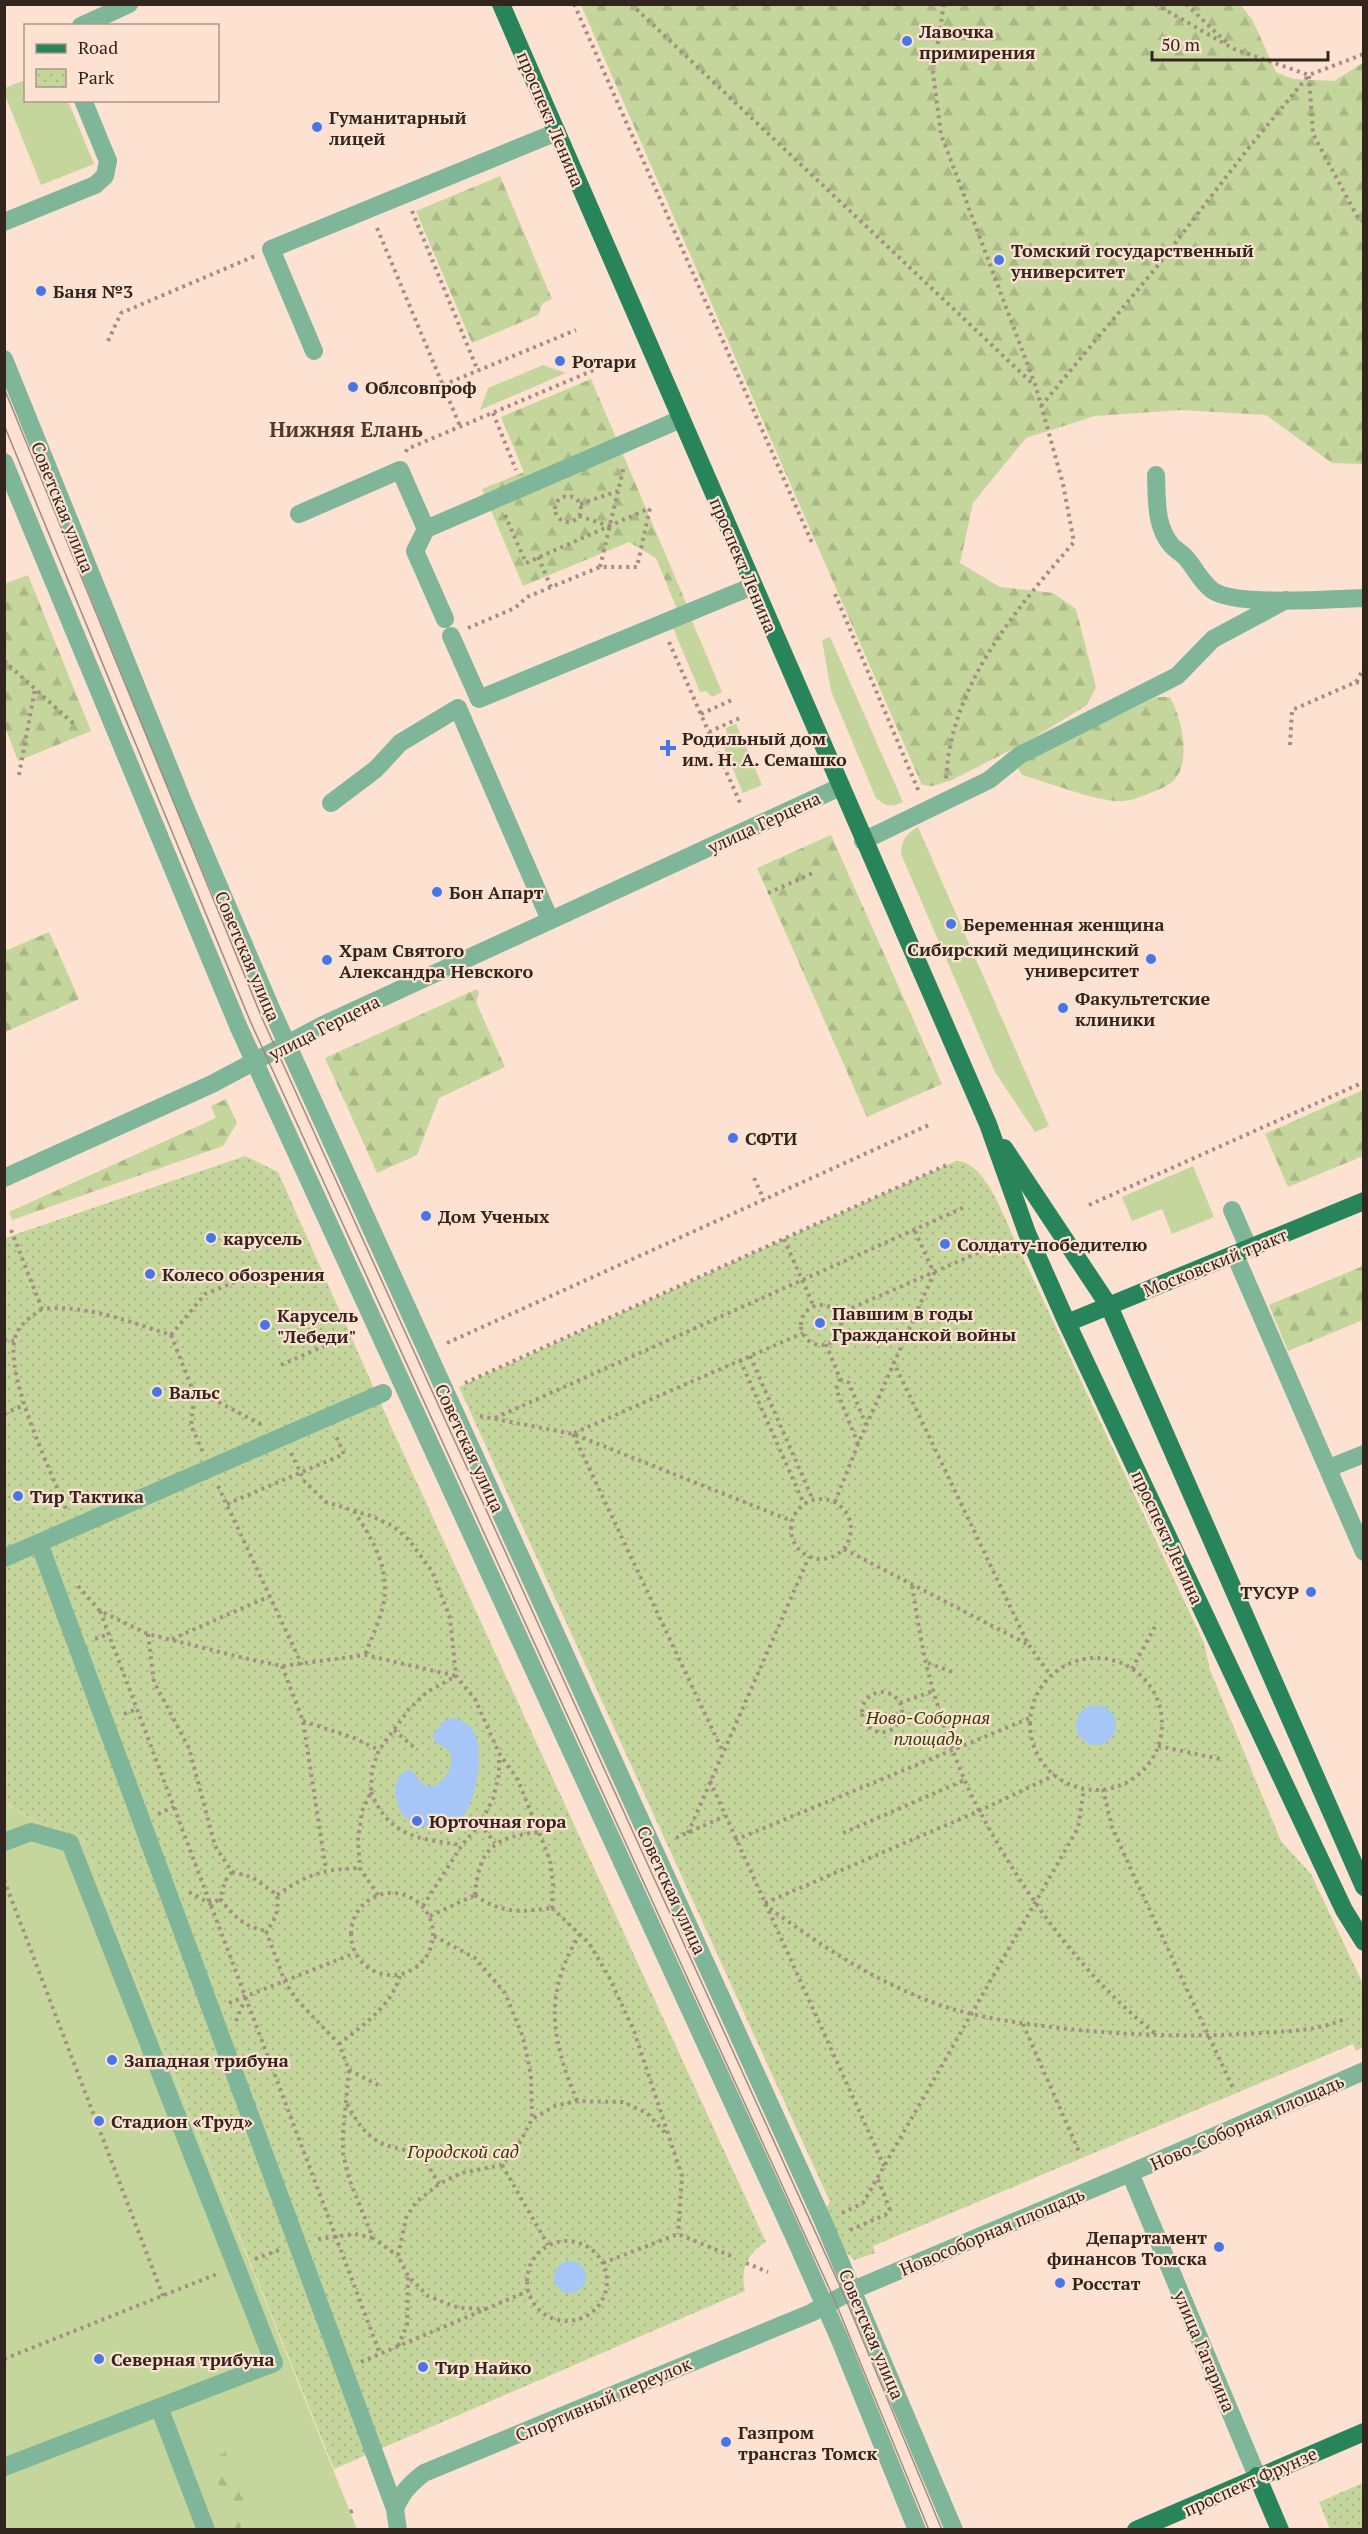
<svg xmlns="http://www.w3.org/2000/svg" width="1368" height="2534" font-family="'PT Serif',serif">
	<defs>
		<pattern id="forest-firs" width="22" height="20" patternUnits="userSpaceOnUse" patternTransform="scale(1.5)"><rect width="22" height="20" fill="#c5d69c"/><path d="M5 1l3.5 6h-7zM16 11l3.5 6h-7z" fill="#aab886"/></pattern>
		<pattern id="park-dots" width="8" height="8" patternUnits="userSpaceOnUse" patternTransform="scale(1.5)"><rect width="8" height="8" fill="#c5d69c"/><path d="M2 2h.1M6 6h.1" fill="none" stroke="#aab886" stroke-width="1.8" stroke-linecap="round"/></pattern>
	</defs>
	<rect width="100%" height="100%" fill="#fde1d1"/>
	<path fill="#c5d69c" d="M 25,80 L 26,100 L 68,101 L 94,164 L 41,185 L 5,95 L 5,88 Z
		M 543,365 L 566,373 L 480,410 L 488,388 Z
		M 692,621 L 722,692 L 712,697 L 706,691 L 700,692 L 673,628 Z
		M 830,637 L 903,802 C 891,807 886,807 876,798 L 831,691 L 822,640 Z
		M 736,724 L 762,785 L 743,793 L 721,741 L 727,734 L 726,728 Z
		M 918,827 L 1049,1126 L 1035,1132 L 995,1072 L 901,854 C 902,839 906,834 918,827 Z
		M 1193,1166 L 1214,1217 L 1172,1234 L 1162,1209 L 1132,1221 L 1122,1197 Z
		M 4,1803 L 41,1824 L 82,1837 L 136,1981 L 357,2529 L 5,2529 Z"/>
	<path fill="url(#forest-firs)" d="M 581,5 L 1241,5 L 1253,21 L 1276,72 L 1293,79 L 1334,81 L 1363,63 L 1363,464 L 1332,463 L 1266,415 L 1181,410 L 1095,416 L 1026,438 L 973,503 L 960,563 L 1000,587 L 1053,593 L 1076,609 L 1096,687 L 1087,705 L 1030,740 L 952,780 L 933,786 L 922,785 Z
		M 500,176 L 552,299 L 543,303 L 538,315 L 472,343 L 416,211 Z
		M 591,379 L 687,605 L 677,609 L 656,558 L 629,542 L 523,586 L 482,489 L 524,472 L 501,417 Z
		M 28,575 L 91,731 L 18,761 L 5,727 L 4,584 Z
		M 1157,697 L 1170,697 C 1181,717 1189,751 1179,773 C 1174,784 1161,789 1150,793 C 1138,798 1129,802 1115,801 C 1090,799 1047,782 1022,775 L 1017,767 L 1026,760 Z
		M 831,835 L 942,1084 L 867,1117 L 757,868 Z
		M 49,932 L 79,999 L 5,1032 L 5,951 Z
		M 477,989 L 479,993 L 476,1002 L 505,1067 L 439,1098 L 417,1155 L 377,1173 L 325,1058 Z
		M 1363,1090 L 1363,1156 L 1288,1187 L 1265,1134 Z
		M 226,1099 L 237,1123 L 223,1146 L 12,1220 L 9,1212 L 216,1118 L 211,1106 Z
		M 1363,1266 L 1363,1320 L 1288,1351 L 1269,1305 Z
		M 227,2452 L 253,2523 L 236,2529 L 209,2459 Z"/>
	<path fill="url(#park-dots)" d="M 245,1156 L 278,1172 L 389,1422 L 766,2242 C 747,2253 740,2270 745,2291 L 334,2469 L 136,1981 L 82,1837 L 41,1824 L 5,1803 L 5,1238 Z
		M 956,1161 C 985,1161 1003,1215 1014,1238 L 1204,1643 L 1210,1670 L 1281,1841 L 1311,1874 L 1363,1984 L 1363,2047 L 1356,2051 L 1353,2044 L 873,2246 L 875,2253 L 854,2260 L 846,2252 L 826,2208 L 830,2202 L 459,1387 Z
		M 1363,2483 L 1363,2529 L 1330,2529 L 1319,2502 Z"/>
	<path fill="#a7c6f8" d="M1076 1725a20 20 0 1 1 40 0a20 20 0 1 1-40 0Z
		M 454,1718 C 463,1721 471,1725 475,1734 C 484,1753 476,1809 458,1821 C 448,1828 437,1829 426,1827 C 416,1826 405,1819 400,1810 C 393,1795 393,1785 403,1772 L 411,1770 C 416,1774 421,1785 428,1786 C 441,1788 454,1768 451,1756 C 449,1747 440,1746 434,1741 L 433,1734 L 445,1720 Z
		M554 2277a16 16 0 1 1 32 0a16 16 0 1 1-32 0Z"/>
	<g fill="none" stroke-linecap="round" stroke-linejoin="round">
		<path stroke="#a48e82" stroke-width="4" stroke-dasharray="3 4.5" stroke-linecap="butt" d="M 574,4 L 813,545
			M 631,4 L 1034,385
			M 944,4 L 933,73 L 941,134 L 1036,387 L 1063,484 L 1074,542 C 1015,611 951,684 946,779
			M 1155,4 L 1234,49 L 1309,75 L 1364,54
			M 1186,4 L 1229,45
			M 1309,76 L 1313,134 L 1358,218 L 1364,222
			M 412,211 L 478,371
			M 377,228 L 460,426
			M 108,341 L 121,313 L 255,256
			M 443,385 L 576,330
			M 1041,406 L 1155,269 L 1247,150 L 1309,75
			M 493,413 L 516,470
			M 406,452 L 407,449 L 594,370
			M555 509a13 13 0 1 1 26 0a13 13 0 1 1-26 0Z
			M 580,504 L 618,491
			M 505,515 L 526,563 L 650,508
			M 579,516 L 609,526
			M 538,557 L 551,587
			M 600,567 L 624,466
			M 835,594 L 919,792
			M 468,628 L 515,608 L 527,597 L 600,567 L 637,567 L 650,508
			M 669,642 L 741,805
			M 4,661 L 75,725
			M 1356,682 L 1364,668
			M 701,714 L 734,699
			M 709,732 L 742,717
			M 1290,745 L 1292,710 L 1356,682 L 1364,684
			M 19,775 L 35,689
			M 768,893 L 813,873
			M 754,1178 L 764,1200
			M 1089,1205 L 1364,1082
			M 11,1230 L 42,1309 C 86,1304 130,1322 171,1335 L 192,1388 L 193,1406 L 191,1426 L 203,1452
			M 784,1239 L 814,1307
			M801 1325a20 20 0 1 1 40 0a20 20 0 1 1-40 0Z
			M 42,1309 C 29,1318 16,1326 14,1343 C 8,1383 50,1469 66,1509
			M 838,1314 L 989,1248
			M 171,1335 L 205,1294 L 257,1273
			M 4,1340 L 14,1341
			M 447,1343 L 931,1124
			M 826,1344 L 840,1379 L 836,1389 L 858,1444
			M 750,1356 L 813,1500
			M 740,1360 L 804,1504
			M 893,1361 L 1028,1644 L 1051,1676
			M 281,1365 L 356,1332
			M 840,1379 L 849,1383 L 866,1425
			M 465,1383 L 949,1164
			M 192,1388 L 262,1425
			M 4,1414 L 24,1405
			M 480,1416 L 573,1434 L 792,1521
			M 495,1418 L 967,1206
			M 574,1433 L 803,1333
			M 573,1434 L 723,1752
			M 291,1453 L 305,1482 L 326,1502 L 371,1516 L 393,1526 L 409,1540 L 432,1571 L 450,1618 L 456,1676 L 475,1699 L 499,1753 L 518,1780 L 550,1860 L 553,1884 L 552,1908
			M 218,1486 L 302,1665
			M791 1529a30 30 0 1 1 60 0a30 30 0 1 1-60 0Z
			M 835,1502 L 858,1444 L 934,1273 L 914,1229
			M 227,1504 L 344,1454 L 335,1434
			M 354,1511 C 373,1540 391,1570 383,1606 C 379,1623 371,1639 365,1655
			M 844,1549 L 1027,1644
			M 78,1586 L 100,1611 L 148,1634 L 244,1658 L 282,1666 L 365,1655 L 456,1676
			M 912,1586 C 918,1621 923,1658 934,1693 C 946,1733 960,1775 980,1812 C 1024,1894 1083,1977 1157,2035
			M 100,1611 L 380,2354
			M 148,1634 L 154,1682 L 189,1748 L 215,1846 L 232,1872
			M 95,1639 L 109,1634
			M 172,1639 L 270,1596
			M1030 1724a66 66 0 1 1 132 0a66 66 0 1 1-132 0Z
			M 928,1663 L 955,1673
			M 282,1666 L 303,1721 L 326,1870
			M 1132,1669 L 1157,1623
			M862 1712a20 20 0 1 1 40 0a20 20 0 1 1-40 0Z
			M 900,1703 L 933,1691
			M 124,1714 L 137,1709
			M 303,1721 L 354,1738 L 379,1750
			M 394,1730 L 417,1750
			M 1158,1746 L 1220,1759
			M 710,1781 L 884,2166
			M 1103,1789 L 1112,1827 L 1133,1874 L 1233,2088
			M 371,1792 C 389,1837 419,1839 462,1845
			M 158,1814 L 174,1807
			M 480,1824 L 495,1843
			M 688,1833 L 809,1557
			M 843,1833 L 965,1780
			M 676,1838 L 725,1816
			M 735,1840 L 1030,1718
			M 232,1872 L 252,1877 L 277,1895 C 279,1910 276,1920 266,1931
			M 232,1872 L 225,1881 L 220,1899 C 234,1916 244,1927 266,1931
			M 4,1880 L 163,2296
			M 189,1892 L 211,1904 L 220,1899
			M351 1934a41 41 0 1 1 82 0a41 41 0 1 1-82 0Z
			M 277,1895 C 310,1873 321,1870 360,1868
			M 378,1895 L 360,1868 L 358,1840 L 362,1811 L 371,1792 L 372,1769 L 379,1750 L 409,1709 L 427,1692 L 456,1676
			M 475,1895 C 479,1848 494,1837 540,1832
			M 475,1895 C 501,1914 521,1912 552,1908
			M 765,1903 L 979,1811 L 1055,1775
			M 764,1904 C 821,1946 881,1986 949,2008 C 979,2017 1012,2022 1043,2026 C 1115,2035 1188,2038 1260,2033 C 1291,2031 1316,2031 1345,2019
			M 423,1906 L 462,1845 L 480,1824 L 493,1799 L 499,1774 L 499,1755
			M 552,1908 L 589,1943 L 609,1977 L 634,2031 L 682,2176 L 678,2234
			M 430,1916 L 475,1895
			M 266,1931 L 285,1982 L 297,2000 L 339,2044 L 349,2070 L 343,2133 L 343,2153 L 349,2179 L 373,2238 L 398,2256
			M 434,1936 L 475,1958 L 505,1993 L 523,2037 L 531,2075 L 532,2119
			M 229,2003 L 355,1953
			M 236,2021 L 246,1997
			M 1023,2024 L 1080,2154
			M 339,2044 C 362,2026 393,2005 400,1975
			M 349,2070 L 380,2086
			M 577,2101 C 551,2038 543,1994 580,1934
			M 347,2104 C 367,2141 379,2147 420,2152 L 439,2184
			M 502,2165 L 548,2245
			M 842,2213 L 863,2203 L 1078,1828 L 1084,1789
			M 850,2230 L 885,2215 L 890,2210 L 878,2179
			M 318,2239 L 355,2234 L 373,2238
			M527 2281a40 40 0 1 1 80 0a40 40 0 1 1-80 0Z
			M 255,2259 L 279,2250
			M 603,2263 L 678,2234 L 731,2256
			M 746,2263 L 768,2272
			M 487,2309 L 459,2308 L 428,2296 L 408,2276 L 398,2256 L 406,2218 L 416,2202 L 439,2184 L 461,2173 L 502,2165 L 520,2142 L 532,2119 L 555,2106 L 577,2101 L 623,2102 L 647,2113 L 667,2135
			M 398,2346 L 407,2325 L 408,2277
			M 4,2359 L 217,2274
			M 361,2362 L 528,2291
			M 350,2512 L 357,2509"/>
		<path stroke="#7fb598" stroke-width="18" d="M 81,26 L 129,4
			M 4,222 L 95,185 L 105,176 L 108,161 L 83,100
			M 314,351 L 271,249 L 557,132
			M 4,359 L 185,807 L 273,1013 L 823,2221 L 954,2530
			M 4,462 L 239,1028 L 793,2234 L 840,2340 L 917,2530
			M 1156,475 C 1157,499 1155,527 1172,546 C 1176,550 1182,553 1186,558 C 1195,568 1201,582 1212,590 C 1234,607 1333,599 1364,598
			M 299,514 L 400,470 L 426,529 L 681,419
			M 426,529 L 415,551 L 445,619
			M 451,636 L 479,699 L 753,586
			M 331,803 L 376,769 L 400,743 L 458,708 L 550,920
			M 863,841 L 989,780 L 1020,755 L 1177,676 L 1213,639 L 1286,600
			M 4,1178 L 212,1084 L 323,1025 L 840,787
			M 1232,1210 L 1249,1249
			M 1235,1255 L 1364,1552
			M 1329,1468 L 1364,1454
			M 39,1543 L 395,2509 L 398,2530
			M 4,1558 L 383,1393
			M 4,1842 L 31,1832 L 70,1843 L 274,2363 L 4,2467
			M 1130,2173 L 1257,2476
			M 159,2407 L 206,2530
			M 395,2509 C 402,2492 410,2484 424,2473 L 811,2313 L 853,2290 L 1130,2173 L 1364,2071"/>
		<path stroke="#27845b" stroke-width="18" d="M 501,4 L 988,1124 L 1027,1233 L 1067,1323 L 1344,1910 L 1364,1942
			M 1004,1148 L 1109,1306 L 1364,1887
			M 1067,1323 L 1364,1201
			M 1257,2476 L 1280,2530
			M 1136,2530 L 1364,2432"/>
		<path stroke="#a08b7f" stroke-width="1.5" d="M 4,388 L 262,1018 L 844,2295 L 942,2530
			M 4,425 L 251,1023 L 835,2301 L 929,2530"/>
	</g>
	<g fill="#4876e8" stroke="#fde1d1" stroke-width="2">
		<circle cx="907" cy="41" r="6"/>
		<circle cx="317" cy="127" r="6"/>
		<circle cx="999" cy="260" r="6"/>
		<circle cx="41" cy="291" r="6"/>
		<circle cx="560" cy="361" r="6"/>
		<circle cx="353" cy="387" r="6"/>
		<path d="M665 739h6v6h6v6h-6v6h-6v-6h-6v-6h6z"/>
		<circle cx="437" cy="892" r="6"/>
		<circle cx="951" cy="924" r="6"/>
		<circle cx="1151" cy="959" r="6"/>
		<circle cx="327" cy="960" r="6"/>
		<circle cx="1063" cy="1008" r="6"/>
		<circle cx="733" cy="1138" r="6"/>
		<circle cx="426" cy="1216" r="6"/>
		<circle cx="211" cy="1238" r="6"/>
		<circle cx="945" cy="1244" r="6"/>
		<circle cx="150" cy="1274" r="6"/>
		<circle cx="820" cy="1323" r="6"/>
		<circle cx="265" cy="1325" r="6"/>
		<circle cx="157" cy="1392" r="6"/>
		<circle cx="18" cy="1496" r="6"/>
		<circle cx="1311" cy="1592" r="6"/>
		<circle cx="417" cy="1821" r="6"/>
		<circle cx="112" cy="2060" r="6"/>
		<circle cx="99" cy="2121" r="6"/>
		<circle cx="1219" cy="2247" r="6"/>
		<circle cx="1060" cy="2283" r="6"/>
		<circle cx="99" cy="2359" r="6"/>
		<circle cx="423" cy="2367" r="6"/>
		<circle cx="726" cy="2442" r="6"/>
	</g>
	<g text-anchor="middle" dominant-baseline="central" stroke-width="4.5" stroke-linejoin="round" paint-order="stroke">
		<g font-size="18" font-weight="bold" fill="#32251e" stroke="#fde1d1" text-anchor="start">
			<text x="919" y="31">Лавочка<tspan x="919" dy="21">примирения</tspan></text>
			<text x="329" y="117">Гуманитарный<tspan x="329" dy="21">лицей</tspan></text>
			<text x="1011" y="250">Томский государственный<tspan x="1011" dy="21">университет</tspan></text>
			<text x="53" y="291">Баня №3</text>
			<text x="572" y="361">Ротари</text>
			<text x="365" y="387">Облсовпроф</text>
			<text x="682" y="738">Родильный дом<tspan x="682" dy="21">им. Н. А. Семашко</tspan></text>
			<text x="449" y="892">Бон Апарт</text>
			<text x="963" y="924">Беременная женщина</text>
			<text x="1139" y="949" text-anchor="end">Сибирский медицинский<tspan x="1139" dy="21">университет</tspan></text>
			<text x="339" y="950">Храм Святого<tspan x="339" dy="21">Александра Невского</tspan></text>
			<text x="1075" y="998">Факультетские<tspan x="1075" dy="21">клиники</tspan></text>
			<text x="745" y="1138">СФТИ</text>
			<text x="438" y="1216">Дом Ученых</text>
			<text x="223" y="1238">карусель</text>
			<text x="957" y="1244">Солдату-победителю</text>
			<text x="162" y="1274">Колесо обозрения</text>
			<text x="832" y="1313">Павшим в годы<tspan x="832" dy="21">Гражданской войны</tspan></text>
			<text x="277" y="1315">Карусель<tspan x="277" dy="21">"Лебеди"</tspan></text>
			<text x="169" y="1392">Вальс</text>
			<text x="30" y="1496">Тир Тактика</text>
			<text x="1299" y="1592" text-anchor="end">ТУСУР</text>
			<text x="429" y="1821">Юрточная гора</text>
			<text x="124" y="2060">Западная трибуна</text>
			<text x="111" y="2121">Стадион «Труд»</text>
			<text x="1207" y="2237" text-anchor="end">Департамент<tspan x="1207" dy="21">финансов Томска</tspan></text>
			<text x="1072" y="2283">Росстат</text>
			<text x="111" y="2359">Северная трибуна</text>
			<text x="435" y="2367">Тир Найко</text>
			<text x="738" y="2432">Газпром<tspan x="738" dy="21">трансгаз Томск</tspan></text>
		</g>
		<g font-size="18" fill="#32251e" stroke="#fde1d1">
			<text transform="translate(551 119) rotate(67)">проспект Ленина</text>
			<text transform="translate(63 507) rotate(68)">Советская улица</text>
			<text transform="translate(744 565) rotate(67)">проспект Ленина</text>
			<text transform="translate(764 822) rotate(-25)">улица Герцена</text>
			<text transform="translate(248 956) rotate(67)">Советская улица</text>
			<text transform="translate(324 1027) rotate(-27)">улица Герцена</text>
			<text transform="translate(1215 1262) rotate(-22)">Московский тракт</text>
			<text transform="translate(470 1448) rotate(65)">Советская улица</text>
			<text transform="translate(1168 1537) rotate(65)">проспект Ленина</text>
			<text transform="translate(672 1890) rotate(65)">Советская улица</text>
			<text transform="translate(1247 2122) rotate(-24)">Ново-Соборная площадь</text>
			<text transform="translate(992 2231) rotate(-23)">Новособорная площадь</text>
			<text transform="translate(872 2334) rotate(67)">Советская улица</text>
			<text transform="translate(1205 2351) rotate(67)">улица Гагарина</text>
			<text transform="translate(603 2399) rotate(-23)">Спортивный переулок</text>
			<text transform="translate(1250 2481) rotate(-24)">проспект Фрунзе</text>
		</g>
		<g font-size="18" font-style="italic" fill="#313c03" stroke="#fde1d1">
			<text x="928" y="1717">Ново-Соборная<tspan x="928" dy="21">площадь</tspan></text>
			<text x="463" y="2151">Городской сад</text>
		</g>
		<g font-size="21" font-weight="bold" fill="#533727" stroke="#fde1d1">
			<text x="346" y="429">Нижняя Елань</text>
		</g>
	</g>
	<rect width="1368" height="2534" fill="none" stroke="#32251e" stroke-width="12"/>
	<rect x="24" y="24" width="195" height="78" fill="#fde1d1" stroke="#ac9689" stroke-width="1.5"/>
	<rect x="36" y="44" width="30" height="9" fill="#27845b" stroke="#ac9689" stroke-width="1.5"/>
	<text x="78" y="54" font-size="18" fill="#32251e">Road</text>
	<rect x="36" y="69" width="30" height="18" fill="url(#park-dots)" stroke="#ac9689" stroke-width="1.5"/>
	<text x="78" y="84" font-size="18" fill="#32251e">Park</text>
	<path d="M1152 51v9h176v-9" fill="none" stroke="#32251e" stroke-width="3"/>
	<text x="1161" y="51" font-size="18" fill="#32251e" stroke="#fde1d1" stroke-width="4.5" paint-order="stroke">50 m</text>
</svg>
